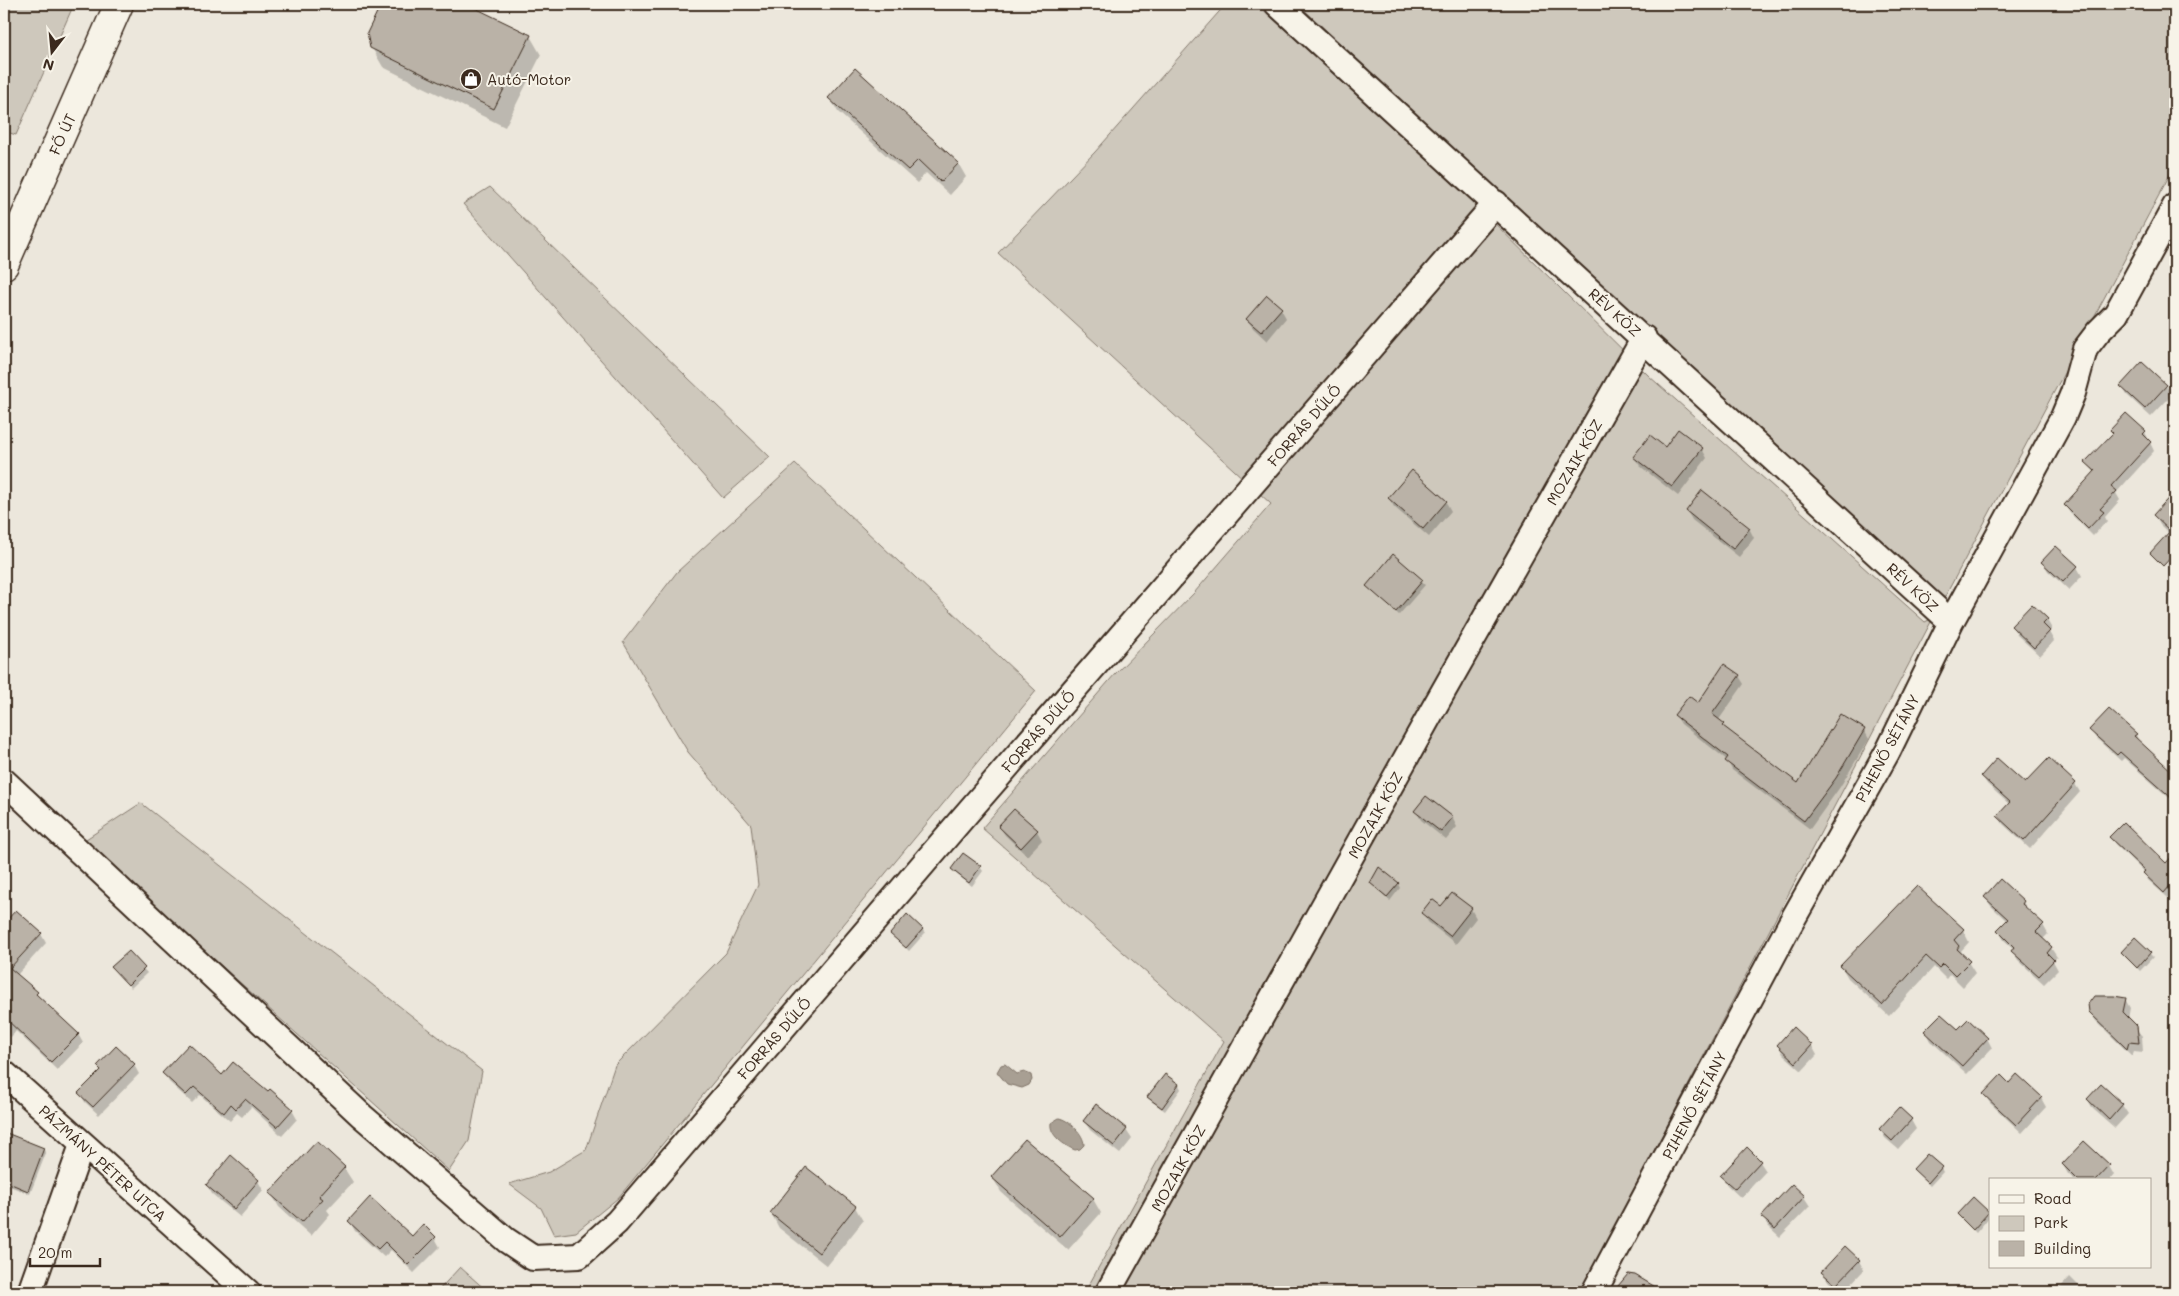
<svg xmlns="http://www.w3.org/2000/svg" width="2179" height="1296" font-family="Mali,sans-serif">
	<rect width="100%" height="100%" fill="#ece7dc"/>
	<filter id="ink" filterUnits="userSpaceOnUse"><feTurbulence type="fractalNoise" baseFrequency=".02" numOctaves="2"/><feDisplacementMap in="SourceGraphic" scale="10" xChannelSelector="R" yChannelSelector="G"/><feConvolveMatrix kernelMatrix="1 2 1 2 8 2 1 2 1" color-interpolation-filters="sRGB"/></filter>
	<g filter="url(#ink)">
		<path fill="#cec8bc" stroke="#84796d" d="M 6,4 L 74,4 L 16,135 L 4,131 L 4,9 Z
			M 1226,4 L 1257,4 L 1470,199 L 1649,376 L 1925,622 L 1933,618 L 1580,1292 L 1085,1292 L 1224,1041 L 982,828 L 1115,674 L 1194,593 L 1271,504 L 998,253 L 1095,152 Z
			M 1298,4 L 2175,4 L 2175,165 L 1941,604 Z
			M 490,187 L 770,457 L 723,498 L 463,204 Z
			M 795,464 L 1036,691 L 618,1198 L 576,1232 L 554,1235 L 541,1208 L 509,1184 L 549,1172 L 586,1150 L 615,1065 L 726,953 L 758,885 L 751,825 L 688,752 L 623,642 L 677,572 Z
			M 141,803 L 482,1071 L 469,1141 L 449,1171 L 83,841 Z
			M 460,1267 L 488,1292 L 437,1292 Z"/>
		<path fill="#a89f93" stroke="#7c7064" d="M 1005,1064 L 1017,1074 L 1024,1072 L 1031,1075 L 1032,1080 L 1029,1085 L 1022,1088 L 1007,1084 L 997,1072 L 1001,1065 Z
			M 1059,1118 C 1069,1120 1084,1134 1084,1145 L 1080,1149 L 1075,1150 C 1065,1146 1049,1135 1051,1123 Z"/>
		<path fill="#0003" d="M 382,4 L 465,4 L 530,36 L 541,55 L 505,127 L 383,67 L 372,48 L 368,33 Z
			M 830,98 L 958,163 L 966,177 L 950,195 L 926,173 L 917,183 L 838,112 Z
			M 1281,309 L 1286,318 L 1267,341 L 1253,328 L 1247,319 Z
			M 2143,364 L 2166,386 L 2172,395 L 2151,417 L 2127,395 L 2122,386 Z
			M 2112,431 L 2145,432 L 2154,451 L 2116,493 L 2120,500 L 2105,517 L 2107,521 L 2093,536 L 2070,513 L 2065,505 L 2095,473 L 2087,463 L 2114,434 Z
			M 1665,448 L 1702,449 L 1707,458 L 1678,496 L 1640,466 L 1634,457 Z
			M 2171,497 L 2175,501 L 2175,539 L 2160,525 L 2155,515 Z
			M 1389,498 L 1446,502 L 1451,511 L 1429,537 L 1394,507 Z
			M 1687,511 L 1749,528 L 1754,538 L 1739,557 L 1692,520 Z
			M 1393,556 L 1425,585 L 1399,615 L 1368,586 Z
			M 2043,562 L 2077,567 L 2082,576 L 2069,590 L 2048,571 Z
			M 2047,620 L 2052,629 L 2049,632 L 2054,641 L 2040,656 L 2017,635 L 2012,626 Z
			M 1739,676 L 1744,684 L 1718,721 L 1726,729 L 1798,785 L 1864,730 L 1869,739 L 1840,787 L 1810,829 L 1732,770 L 1727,760 L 1681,724 L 1676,716 L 1698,705 Z
			M 2091,730 L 2136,735 L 2139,742 L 2175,776 L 2175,803 L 2124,758 L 2121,761 L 2095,737 Z
			M 2049,759 L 2075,784 L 2080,792 L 2030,849 L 2003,824 L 1999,816 L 2009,804 L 1987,784 L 1982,776 L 2025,785 Z
			M 1416,811 L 1452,817 L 1457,827 L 1446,840 L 1421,820 Z
			M 2124,824 L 2175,873 L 2175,904 L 2148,880 L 2145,873 L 2115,844 L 2111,838 Z
			M 999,826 L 1037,831 L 1042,840 L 1027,856 L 1005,835 Z
			M 964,854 L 980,867 L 983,871 L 972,886 L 955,873 L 953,869 Z
			M 1371,883 L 1398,884 L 1400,888 L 1390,901 Z
			M 1985,897 L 2023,902 L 2028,911 L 2043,925 L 2048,934 L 2042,940 L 2051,948 L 2057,957 L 2053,961 L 2058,970 L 2044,984 L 2018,960 L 2013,951 L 2014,949 L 2004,940 L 1998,930 L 2007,921 L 1991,906 Z
			M 1471,909 L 1476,918 L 1456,944 L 1428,922 L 1423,913 Z
			M 16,912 L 41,934 L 46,943 L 17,975 L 78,1034 L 83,1043 L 57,1070 L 16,1031 L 11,1037 L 4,1031 L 4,925 Z
			M 922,929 L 925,933 L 909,951 L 892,934 Z
			M 1963,930 L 1969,942 L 1961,951 L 1975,973 L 1963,987 L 1950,974 L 1946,979 L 1934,967 L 1889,1016 L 1848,978 L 1841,966 Z
			M 2135,939 L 2153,957 L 2140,971 L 2122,952 Z
			M 129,952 L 147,973 L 131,988 L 113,967 Z
			M 2125,999 L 2130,1008 L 2128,1019 L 2142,1036 L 2143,1052 L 2134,1051 L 2132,1056 L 2096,1021 L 2090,1012 Z
			M 1793,1029 L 1812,1046 L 1817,1055 L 1802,1071 L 1783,1054 L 1778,1045 Z
			M 1926,1031 L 1958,1031 L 1987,1038 L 1992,1048 L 1967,1074 L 1931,1041 Z
			M 134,1065 L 139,1074 L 99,1115 L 85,1102 L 80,1093 L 101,1071 L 98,1067 Z
			M 164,1073 L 222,1076 L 268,1093 L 270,1090 L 292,1110 L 297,1119 L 282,1136 L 251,1107 L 242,1117 L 237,1113 L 230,1121 L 200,1095 L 192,1103 L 169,1082 Z
			M 1165,1075 L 1179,1085 L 1181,1089 L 1165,1111 L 1151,1101 L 1149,1097 Z
			M 2017,1076 L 2041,1098 L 2046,1107 L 2022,1133 L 1990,1103 L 1984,1094 L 2009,1085 Z
			M 2101,1085 L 2122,1105 L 2128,1114 L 2115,1128 L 2093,1109 L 2088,1100 Z
			M 1096,1106 L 1126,1130 L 1132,1139 L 1120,1154 L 1090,1130 L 1084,1121 Z
			M 1899,1109 L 1911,1120 L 1916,1129 L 1898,1149 L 1885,1138 L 1880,1129 Z
			M 6,1134 L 43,1149 L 46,1153 L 30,1194 L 4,1184 L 4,1139 Z
			M 2084,1142 L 2109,1166 L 2114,1175 L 2110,1180 L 2075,1180 L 2068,1174 L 2063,1165 Z
			M 1747,1149 L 1760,1162 L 1766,1171 L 1741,1198 L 1727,1185 L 1722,1176 Z
			M 344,1168 L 353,1182 L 327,1210 L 330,1214 L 311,1236 L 279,1207 L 271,1193 Z
			M 1941,1168 L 1943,1172 L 1930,1186 L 1914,1169 Z
			M 993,1178 L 1093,1199 L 1101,1213 L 1068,1250 L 1001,1192 Z
			M 258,1181 L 263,1190 L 240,1217 L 212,1194 L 207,1185 Z
			M 1792,1186 L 1804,1197 L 1810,1206 L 1780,1237 L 1768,1226 L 1763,1217 Z
			M 1973,1199 L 1990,1216 L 1976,1233 L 1958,1214 Z
			M 855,1207 L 863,1221 L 827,1266 L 779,1228 L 771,1213 Z
			M 350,1222 L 412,1237 L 435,1238 L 440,1247 L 414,1273 L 391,1250 L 384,1257 L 355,1231 Z
			M 2175,1257 L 2175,1275 L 2169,1265 Z
			M 1859,1261 L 1864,1270 L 1843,1292 L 1840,1292 L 1828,1281 L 1823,1272 Z
			M 2070,1277 L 2085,1292 L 2056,1292 Z"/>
		<path fill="#bab2a7" stroke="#3b2a1e" d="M 381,4 L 467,4 L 531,35 L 494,109 L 370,48 L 367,33 Z
			M 855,68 L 959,163 L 941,182 L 918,160 L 908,170 L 828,98 Z
			M 1267,295 L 1282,308 L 1261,332 L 1246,319 Z
			M 2142,362 L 2167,385 L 2145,409 L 2120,386 Z
			M 2126,413 L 2146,431 L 2143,434 L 2151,442 L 2111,486 L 2117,491 L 2100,509 L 2104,512 L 2088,529 L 2064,505 L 2095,471 L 2085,462 L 2113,433 L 2110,430 Z
			M 1678,429 L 1703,448 L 1672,487 L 1633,457 L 1650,435 L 1665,447 Z
			M 1412,470 L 1447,501 L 1423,529 L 1388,498 Z
			M 1702,490 L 1750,528 L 1733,549 L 1686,511 Z
			M 2175,491 L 2175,553 L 2163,566 L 2150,553 L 2170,531 L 2153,515 Z
			M 2056,546 L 2078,566 L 2063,582 L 2041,562 Z
			M 1393,554 L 1423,580 L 1396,612 L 1366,586 Z
			M 2032,604 L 2048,619 L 2043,624 L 2050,631 L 2034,648 L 2011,626 Z
			M 1724,664 L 1740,675 L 1712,714 L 1725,724 L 1723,726 L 1798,783 L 1840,714 L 1865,729 L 1836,778 L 1804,821 L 1725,761 L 1728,757 L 1674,715 L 1689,696 L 1698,703 Z
			M 2109,709 L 2137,734 L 2134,736 L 2175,774 L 2175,801 L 2120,752 L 2117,755 L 2089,730 Z
			M 1997,758 L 2025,783 L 2049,758 L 2076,783 L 2024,841 L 1997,816 L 2010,802 L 1981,776 Z
			M 1426,796 L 1453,817 L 1441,832 L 1414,811 Z
			M 1014,809 L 1038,830 L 1021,848 L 998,826 Z
			M 2124,822 L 2166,863 L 2175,853 L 2175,880 L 2164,893 L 2143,873 L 2145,871 L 2109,837 Z
			M 963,853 L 981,866 L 969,883 L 951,869 Z
			M 1379,867 L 1399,883 L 1387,897 L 1370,883 Z
			M 2000,879 L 2024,901 L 2022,904 L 2044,924 L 2036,932 L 2052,947 L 2047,953 L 2054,960 L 2039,976 L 2011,951 L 2014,947 L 1997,930 L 2008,919 L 1984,897 Z
			M 1917,886 L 1964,929 L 1954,940 L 1959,946 L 1957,949 L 1970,961 L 1955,976 L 1943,964 L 1939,968 L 1926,956 L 1882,1005 L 1840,966 Z
			M 1452,893 L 1472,908 L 1450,936 L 1421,913 L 1432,899 L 1441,906 Z
			M 16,910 L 42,933 L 10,968 L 38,992 L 36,994 L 79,1034 L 51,1062 L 4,1017 L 4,923 Z
			M 907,914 L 923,929 L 906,948 L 890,934 Z
			M 2135,937 L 2151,952 L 2137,968 L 2121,952 Z
			M 129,951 L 145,968 L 128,985 L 111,967 Z
			M 2094,996 L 2114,996 L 2126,998 L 2123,1012 L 2137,1026 L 2139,1043 L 2129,1042 L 2127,1049 L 2089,1012 L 2088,1004 Z
			M 1941,1014 L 1958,1029 L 1968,1019 L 1988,1038 L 1962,1066 L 1924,1031 Z
			M 1793,1027 L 1812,1045 L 1796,1063 L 1777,1045 Z
			M 189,1044 L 222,1075 L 233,1062 L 268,1091 L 270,1089 L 293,1109 L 277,1127 L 245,1099 L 236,1109 L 231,1104 L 224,1113 L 194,1087 L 186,1095 L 162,1073 Z
			M 116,1046 L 135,1064 L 93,1107 L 78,1093 L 101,1070 L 97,1066 Z
			M 1165,1074 L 1179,1084 L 1162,1108 L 1147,1097 Z
			M 2017,1074 L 2042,1097 L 2016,1125 L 1983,1094 L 2001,1075 L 2009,1083 Z
			M 2101,1084 L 2123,1104 L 2109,1120 L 2087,1099 Z
			M 1096,1104 L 1127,1129 L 1114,1146 L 1083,1121 Z
			M 1899,1107 L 1912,1119 L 1892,1141 L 1879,1129 Z
			M 4,1132 L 44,1148 L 28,1191 L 4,1181 Z
			M 1025,1139 L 1094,1198 L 1060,1237 L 991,1177 Z
			M 317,1141 L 345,1167 L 319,1196 L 323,1199 L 302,1222 L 269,1193 Z
			M 2084,1141 L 2110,1165 L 2096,1180 L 2078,1180 L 2062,1164 Z
			M 1747,1147 L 1761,1161 L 1735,1189 L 1720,1176 Z
			M 1927,1154 L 1942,1167 L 1928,1183 L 1913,1169 Z
			M 231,1155 L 259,1180 L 234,1209 L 206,1185 Z
			M 806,1167 L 856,1206 L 819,1253 L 770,1213 Z
			M 1792,1184 L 1805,1196 L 1775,1229 L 1761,1217 Z
			M 370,1197 L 412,1236 L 423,1224 L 436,1237 L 408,1265 L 385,1242 L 378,1249 L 348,1221 Z
			M 1973,1197 L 1989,1212 L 1973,1230 L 1957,1214 Z
			M 1845,1246 L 1860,1260 L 1836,1285 L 1821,1272 Z
			M 1628,1274 L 1635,1275 L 1664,1292 L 1613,1292 Z"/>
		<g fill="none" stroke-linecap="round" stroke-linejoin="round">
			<g stroke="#3b2a1e" stroke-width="28">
				<path id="street" d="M 1277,4 L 1951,622
					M 4,781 L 362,1116 L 506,1240 L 533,1258 L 579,1256 L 617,1222 L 961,820 L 1496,203
					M 4,1073 L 248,1292
					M 30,1292 L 82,1145
					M 1108,1292 L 1435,706 L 1644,338
					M 1594,1292 L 1789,926 L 1888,751 L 1951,622 L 2063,417 L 2073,393 L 2085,349 L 2098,332 L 2116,314 L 2175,206"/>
			</g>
			<g stroke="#3b2a1e" stroke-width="31">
				<path id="primary" d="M 4,265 L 119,4"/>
			</g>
			<use href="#street" stroke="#f7f3e8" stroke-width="24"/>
			<use href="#primary" stroke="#f7f3e8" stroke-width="28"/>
		</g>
	</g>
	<defs>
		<g id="shop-disc" transform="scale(1.125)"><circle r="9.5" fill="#3b2a1e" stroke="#f7f3e8"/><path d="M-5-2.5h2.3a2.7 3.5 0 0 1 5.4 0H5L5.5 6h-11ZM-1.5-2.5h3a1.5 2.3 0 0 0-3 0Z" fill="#fff"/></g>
	</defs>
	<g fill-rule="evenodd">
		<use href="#shop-disc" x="471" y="79"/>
	</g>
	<g text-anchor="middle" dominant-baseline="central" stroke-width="4" stroke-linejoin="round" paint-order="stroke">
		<g font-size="15" fill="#3b2a1e" stroke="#f7f3e8" text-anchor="start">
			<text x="487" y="79">Autó-Motor</text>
		</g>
		<g font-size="15" fill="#3b2a1e" stroke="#f7f3e8">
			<text transform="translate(62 134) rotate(-66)">FŐ ÚT</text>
			<text transform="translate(1615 312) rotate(42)">RÉV KÖZ</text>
			<text transform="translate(1304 425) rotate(-49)">FORRÁS DŰLŐ</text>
			<text transform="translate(1574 462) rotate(-60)">MOZAIK KÖZ</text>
			<text transform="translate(1913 587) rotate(43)">RÉV KÖZ</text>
			<text transform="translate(1038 731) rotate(-49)">FORRÁS DŰLŐ</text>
			<text transform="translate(1887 748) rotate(-62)">PIHENŐ SÉTÁNY</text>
			<text transform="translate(1375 815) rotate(-61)">MOZAIK KÖZ</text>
			<text transform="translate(774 1038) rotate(-49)">FORRÁS DŰLŐ</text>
			<text transform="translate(1694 1105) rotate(-62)">PIHENŐ SÉTÁNY</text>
			<text transform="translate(103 1163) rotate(42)">PÁZMÁNY PÉTER UTCA</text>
			<text transform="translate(1178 1168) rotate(-61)">MOZAIK KÖZ</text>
		</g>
	</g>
	<rect width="2179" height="1296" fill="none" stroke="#f7f3e8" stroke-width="20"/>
	<rect x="10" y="10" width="2159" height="1276" fill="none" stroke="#3b2a1e" stroke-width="2" filter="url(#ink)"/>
	<rect x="1989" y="1178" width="162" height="90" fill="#f7f3e8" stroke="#aca397"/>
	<rect x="1999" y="1195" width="25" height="8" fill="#f7f3e8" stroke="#aca397"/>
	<text x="2034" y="1204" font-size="15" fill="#3b2a1e">Road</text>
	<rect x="1999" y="1216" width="25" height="15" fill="#cec8bc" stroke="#aca397"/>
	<text x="2034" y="1228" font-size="15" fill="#3b2a1e">Park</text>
	<rect x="1999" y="1241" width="25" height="15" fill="#bab2a7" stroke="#aca397"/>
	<text x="2034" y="1254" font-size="15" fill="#3b2a1e">Building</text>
	<g transform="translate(52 52) rotate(196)" stroke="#f7f3e8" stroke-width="4" paint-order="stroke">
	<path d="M0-4L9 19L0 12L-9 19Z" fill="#3b2a1e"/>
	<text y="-8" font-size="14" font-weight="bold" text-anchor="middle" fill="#3b2a1e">N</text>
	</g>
	<path d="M30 1258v8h70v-8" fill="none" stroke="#3b2a1e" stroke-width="2.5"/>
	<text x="38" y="1258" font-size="15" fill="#3b2a1e" stroke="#f7f3e8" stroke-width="4" paint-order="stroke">20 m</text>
</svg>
